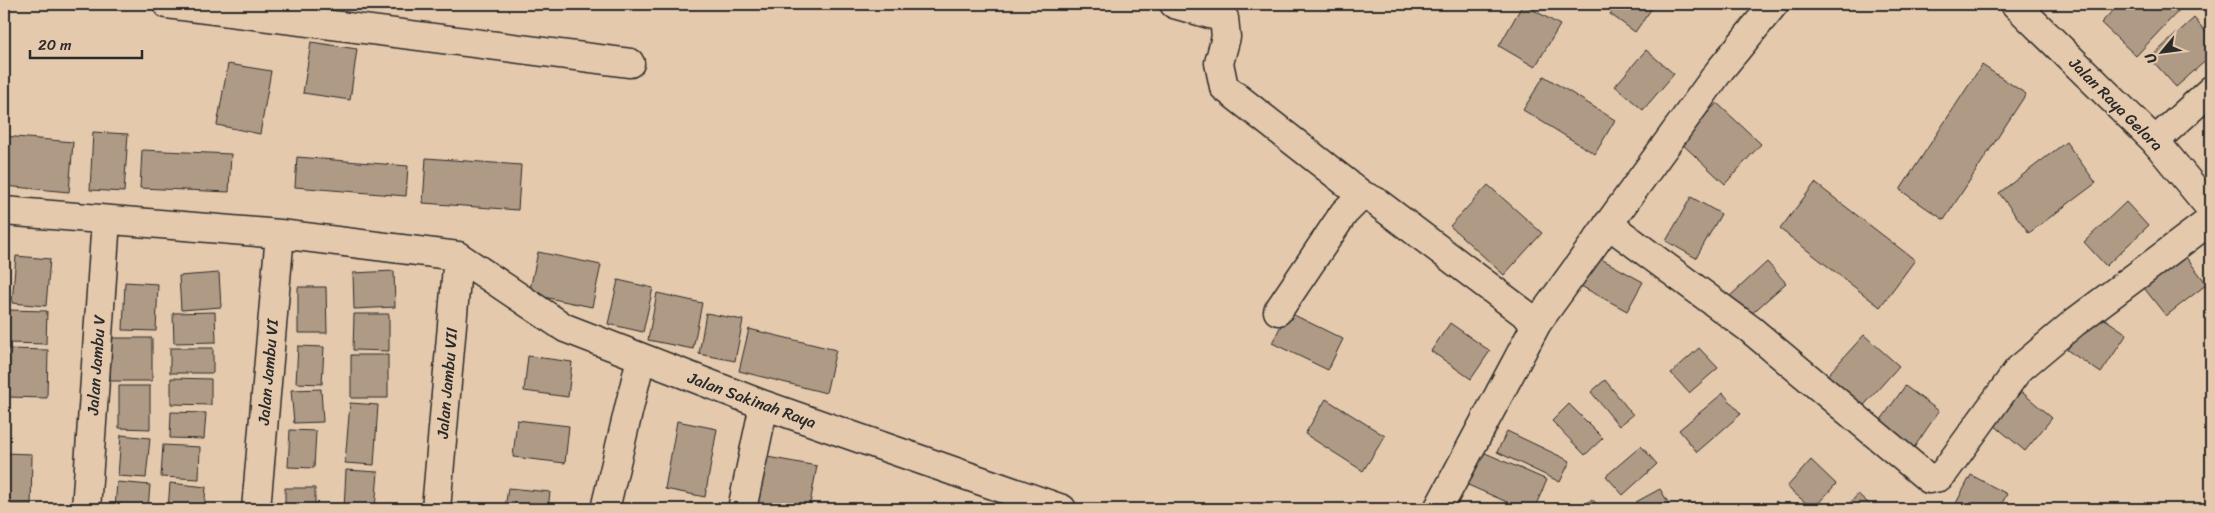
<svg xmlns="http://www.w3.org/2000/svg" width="2215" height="513" font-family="Sriracha,sans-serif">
	<rect width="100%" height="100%" fill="#e5c9ac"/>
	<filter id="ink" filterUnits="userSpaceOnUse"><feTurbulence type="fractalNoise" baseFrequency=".02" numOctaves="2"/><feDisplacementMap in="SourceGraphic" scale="10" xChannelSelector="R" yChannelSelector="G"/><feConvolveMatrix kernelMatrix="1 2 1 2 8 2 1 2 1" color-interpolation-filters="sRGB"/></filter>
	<g filter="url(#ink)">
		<path fill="#af9a86" stroke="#2b2b2b" d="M 1523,4 L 1560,25 L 1535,67 L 1499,46 Z
			M 1617,4 L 1655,4 L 1635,32 L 1610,14 Z
			M 2119,4 L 2180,4 L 2183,6 L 2136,56 L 2101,23 Z
			M 2194,18 L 2211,38 L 2211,56 L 2176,87 L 2150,58 Z
			M 311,42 L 357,49 L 350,100 L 303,93 Z
			M 1646,50 L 1674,74 L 1643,110 L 1615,86 Z
			M 228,64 L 271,71 L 260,134 L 217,125 Z
			M 1982,65 L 2026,94 L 1944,220 L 1900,190 Z
			M 1544,76 L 1615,120 L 1595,154 L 1523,110 Z
			M 1717,103 L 1761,144 L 1725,184 L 1680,142 Z
			M 93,132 L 128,134 L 124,192 L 90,190 Z
			M 4,136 L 73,142 L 69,192 L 4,186 Z
			M 2066,142 L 2096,183 L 2029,233 L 1999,193 Z
			M 142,150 L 231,154 L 229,192 L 140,188 Z
			M 297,157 L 408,166 L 406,196 L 295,187 Z
			M 426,158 L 521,165 L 518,210 L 423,203 Z
			M 1815,183 L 1915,260 L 1880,307 L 1780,229 Z
			M 1488,185 L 1542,233 L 1504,275 L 1450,226 Z
			M 1691,197 L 1721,214 L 1696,258 L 1666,241 Z
			M 2126,202 L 2148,226 L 2106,266 L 2084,242 Z
			M 2178,247 L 2207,284 L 2166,316 L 2137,279 Z
			M 538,252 L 601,265 L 592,307 L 529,294 Z
			M 1594,255 L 1643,282 L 1627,311 L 1579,285 Z
			M 16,256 L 50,259 L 46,306 L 12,303 Z
			M 1767,262 L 1786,283 L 1749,316 L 1730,296 Z
			M 394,271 L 395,307 L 354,309 L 353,273 Z
			M 219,273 L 221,307 L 181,310 L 179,276 Z
			M 618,280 L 653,288 L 643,332 L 608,324 Z
			M 125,282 L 158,284 L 156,331 L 123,330 Z
			M 298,287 L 326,287 L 327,333 L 298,333 Z
			M 657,293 L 702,303 L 693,349 L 648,340 Z
			M 8,310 L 47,311 L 46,344 L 7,343 Z
			M 2093,311 L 2127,334 L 2101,373 L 2067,350 Z
			M 215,312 L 216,342 L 174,343 L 173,313 Z
			M 1288,312 L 1343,339 L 1328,370 L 1272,343 Z
			M 706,313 L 743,320 L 735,361 L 699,354 Z
			M 354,314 L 389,314 L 389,351 L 353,350 Z
			M 1450,323 L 1490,351 L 1471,379 L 1431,351 Z
			M 749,329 L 836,350 L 826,393 L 739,371 Z
			M 1864,335 L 1899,366 L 1858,412 L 1823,380 Z
			M 109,338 L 152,338 L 152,381 L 110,381 Z
			M 298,346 L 324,347 L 322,384 L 296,383 Z
			M 170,348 L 213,348 L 213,373 L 170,373 Z
			M 1699,348 L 1718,368 L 1689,393 L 1671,373 Z
			M 8,349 L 48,350 L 47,398 L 7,397 Z
			M 351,355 L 388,355 L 388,398 L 351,398 Z
			M 528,356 L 572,362 L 568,397 L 524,391 Z
			M 171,378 L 211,379 L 211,405 L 171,404 Z
			M 1605,380 L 1633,415 L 1619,426 L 1591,392 Z
			M 119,386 L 150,386 L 150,429 L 119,428 Z
			M 1905,386 L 1939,411 L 1911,452 L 1876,427 Z
			M 2016,387 L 2052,418 L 2025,451 L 1988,420 Z
			M 321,389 L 323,422 L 294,423 L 291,390 Z
			M 1723,393 L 1741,414 L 1697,452 L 1679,430 Z
			M 1326,399 L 1385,436 L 1363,471 L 1305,434 Z
			M 350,403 L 378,405 L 374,465 L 345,463 Z
			M 1569,404 L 1603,438 L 1585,455 L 1552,421 Z
			M 171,412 L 206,413 L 204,439 L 170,438 Z
			M 517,420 L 569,426 L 565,463 L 513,457 Z
			M 677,421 L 717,429 L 705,497 L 665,489 Z
			M 290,430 L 316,431 L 314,468 L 288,467 Z
			M 1507,431 L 1570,461 L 1560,482 L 1497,452 Z
			M 121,435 L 150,438 L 146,478 L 118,476 Z
			M 163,445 L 200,447 L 199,479 L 161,477 Z
			M 1641,446 L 1657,464 L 1623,495 L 1606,476 Z
			M 1483,452 L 1547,480 L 1534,509 L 1523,509 L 1468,485 Z
			M 4,453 L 32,454 L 31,509 L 4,509 Z
			M 756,455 L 817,466 L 809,509 L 746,509 Z
			M 1811,460 L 1836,484 L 1813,509 L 1787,487 Z
			M 346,470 L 378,472 L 375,509 L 344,509 Z
			M 1971,475 L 2007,494 L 1999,509 L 1958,509 L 1954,507 Z
			M 117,482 L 150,485 L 148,509 L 115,509 Z
			M 170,483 L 206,487 L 204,509 L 168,509 Z
			M 285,488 L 315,488 L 315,509 L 285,509 Z
			M 508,488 L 550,492 L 548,509 L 505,509 Z
			M 1660,489 L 1671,507 L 1666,509 L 1640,509 L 1636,502 Z
			M 1858,494 L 1875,509 L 1845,509 Z
			M 1592,499 L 1601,509 L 1580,509 Z
			M 1776,501 L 1787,509 L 1769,509 Z
			M 1689,502 L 1703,509 L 1686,509 Z"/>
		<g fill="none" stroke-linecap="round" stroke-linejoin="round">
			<g stroke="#2b2b2b" stroke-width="31">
				<path id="street" d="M 167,4 L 630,63
					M 1174,4 L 1224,18 L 1226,37 L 1219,63 L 1224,87 L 1362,195
					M 2155,141 L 2211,90
					M 4,211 L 280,234 L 458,256 L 565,328 L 764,405 L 1062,509
					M 1608,224 L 1750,329 L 1929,479 L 1939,477 L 1945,471 L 2018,370 L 2075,322 L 2211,220
					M 1278,311 L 1344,213 L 1362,195 L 1375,201 L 1537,323
					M 86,509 L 106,220
					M 256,509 L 280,234
					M 436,509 L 458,256
					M 605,509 L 641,358
					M 742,509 L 764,405
					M 1438,509 L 1537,323 L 1720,70 L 1774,4"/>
			</g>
			<g stroke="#2b2b2b" stroke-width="31">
				<path id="secondary" d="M 2015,4 L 2155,141 L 2211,209"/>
			</g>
			<use href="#street" stroke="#e5c9ac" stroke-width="28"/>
			<use href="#secondary" stroke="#e5c9ac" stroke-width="28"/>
		</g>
	</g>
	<g text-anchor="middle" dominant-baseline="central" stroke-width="4" stroke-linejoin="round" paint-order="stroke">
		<g font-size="16" fill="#2b2b2b" stroke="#e5c9ac">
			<text transform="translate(2116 104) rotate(45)">Jalan Raya Gelora</text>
			<text transform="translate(96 365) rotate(-86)">Jalan Jambu V</text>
			<text transform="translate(268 372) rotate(-85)">Jalan Jambu VI</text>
			<text transform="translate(447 383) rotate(-85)">Jalan Jambu VII</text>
			<text transform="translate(752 400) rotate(20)">Jalan Sakinah Raya</text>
		</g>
	</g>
	<rect width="2215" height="513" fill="none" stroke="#e5c9ac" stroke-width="20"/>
	<rect x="10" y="10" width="2195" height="493" fill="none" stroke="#2b2b2b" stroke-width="2" filter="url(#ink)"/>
	<g transform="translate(2162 52) rotate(241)" stroke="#e5c9ac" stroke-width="4" paint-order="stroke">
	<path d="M0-4L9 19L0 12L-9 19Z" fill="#2b2b2b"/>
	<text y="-8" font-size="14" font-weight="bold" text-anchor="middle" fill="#2b2b2b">U</text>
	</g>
	<path d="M30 50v8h112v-8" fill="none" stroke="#2b2b2b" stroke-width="2.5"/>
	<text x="38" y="50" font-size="15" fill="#2b2b2b" stroke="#e5c9ac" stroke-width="4" paint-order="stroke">20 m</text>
</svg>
